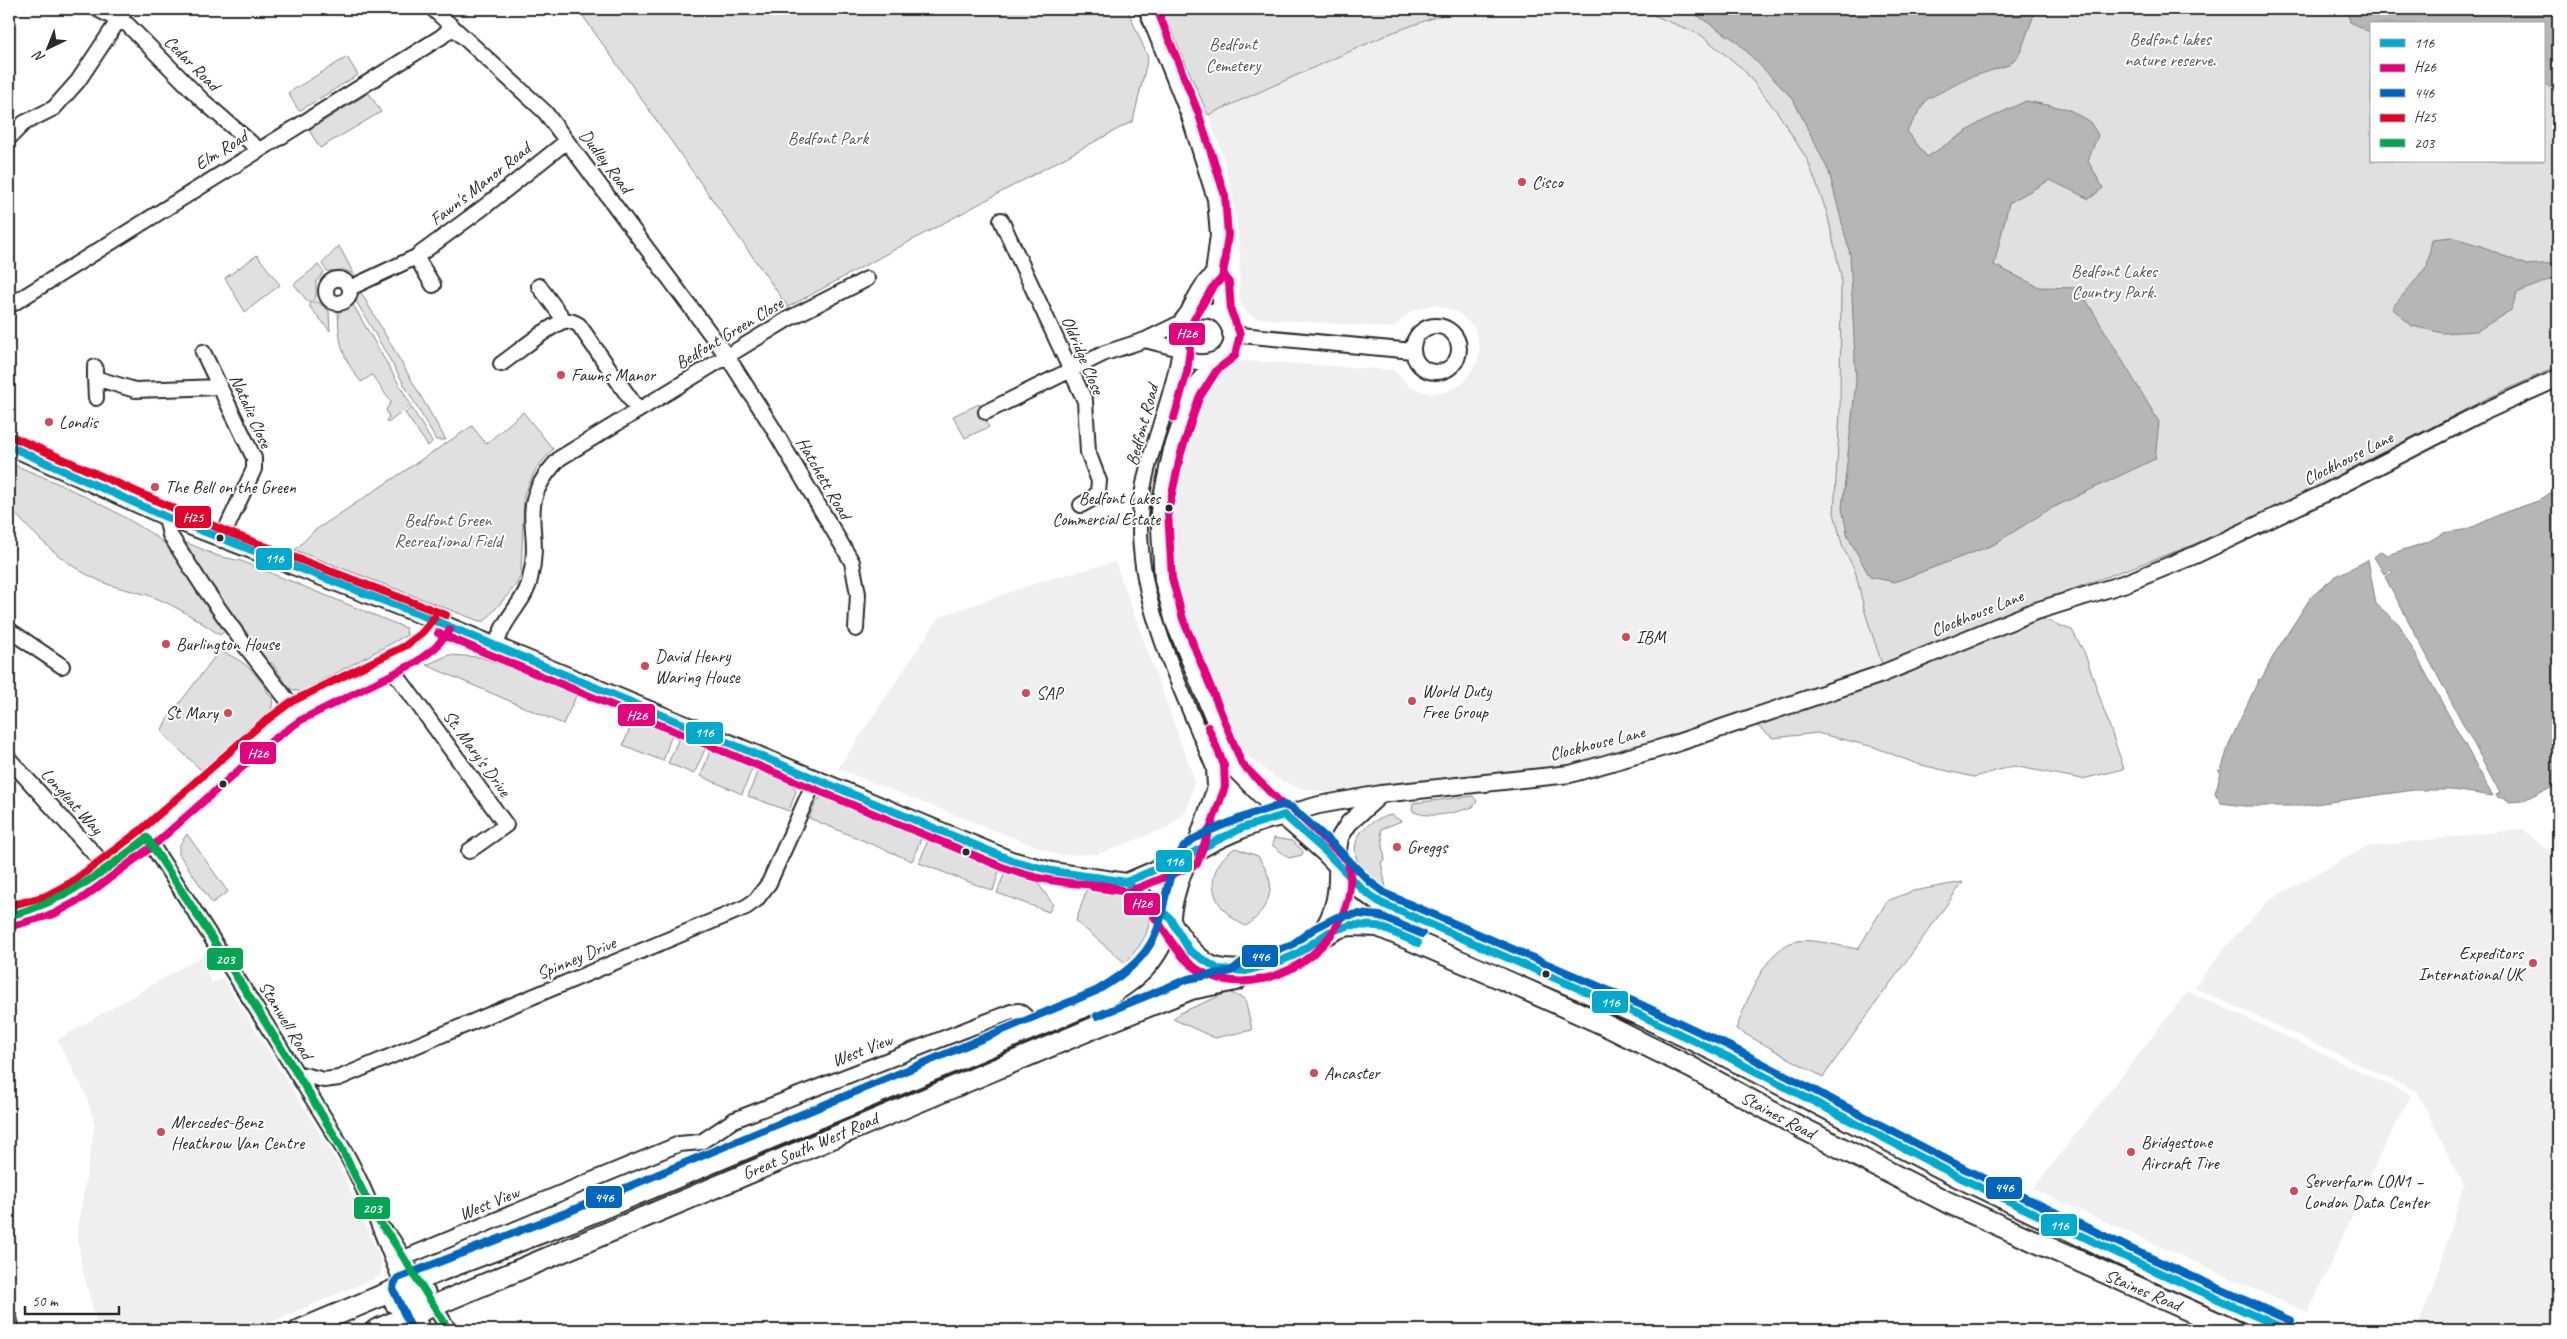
<svg xmlns="http://www.w3.org/2000/svg" width="2567" height="1339" font-family="Caveat,sans-serif">
	<rect width="100%" height="100%" fill="#fff"/>
	<filter id="ink" filterUnits="userSpaceOnUse"><feTurbulence type="fractalNoise" baseFrequency=".02" numOctaves="2"/><feDisplacementMap in="SourceGraphic" scale="10" xChannelSelector="R" yChannelSelector="G"/><feConvolveMatrix kernelMatrix="1 2 1 2 8 2 1 2 1" color-interpolation-filters="sRGB"/></filter>
	<g filter="url(#ink)">
		<path fill="#efefef" d="M 1458,9 L 1639,9 L 1701,35 L 1743,69 L 1778,113 L 1808,161 L 1827,213 L 1841,276 L 1840,411 L 1834,513 L 1843,548 L 1855,570 L 1864,609 L 1882,664 L 1611,771 L 1371,800 L 1299,788 L 1276,778 L 1246,755 L 1231,732 L 1179,603 L 1171,570 L 1168,536 L 1171,497 L 1184,446 L 1210,384 L 1222,370 L 1232,365 L 1242,361 L 1269,362 L 1393,370 L 1410,387 L 1431,394 L 1448,391 L 1462,384 L 1477,363 L 1480,350 L 1474,327 L 1457,312 L 1435,304 L 1412,311 L 1393,328 L 1256,318 L 1247,313 L 1241,304 L 1239,296 L 1240,253 L 1234,204 L 1221,149 L 1208,115 L 1391,33 Z
			M 1115,562 L 1195,781 L 1186,812 L 1167,828 L 1098,854 L 1058,855 L 838,769 L 939,617 L 1042,581 Z
			M 2522,829 L 2558,858 L 2558,1330 L 2416,1330 L 2436,1281 L 2463,1186 L 2418,1092 L 2194,987 L 2229,943 L 2269,900 L 2366,847 Z
			M 207,953 L 216,964 L 206,971 L 212,983 L 223,978 L 338,1163 L 379,1256 L 382,1267 L 380,1276 L 252,1330 L 98,1330 L 81,1263 L 77,1231 L 95,1124 L 85,1093 L 57,1040 Z
			M 2188,991 L 2411,1095 L 2378,1159 L 2308,1313 L 2033,1189 Z"/>
		<path fill="#e0e0e0" stroke="#868686" fill-rule="evenodd" d="M 578,9 L 1127,9 L 1148,57 L 1133,121 L 788,307 Z
			M 1162,9 L 1458,9 L 1391,33 L 1208,115 Z
			M 1639,9 L 2558,9 L 2558,366 L 2484,400 L 2281,505 L 2188,547 L 2029,605 L 1882,664 L 1864,609 L 1855,570 L 1843,548 L 1834,513 L 1840,411 L 1841,276 L 1827,213 L 1808,161 L 1778,113 L 1743,69 L 1701,35 ZM 2371,24 L 2543,24 L 2543,161 L 2371,161 Z
			M 347,57 L 358,75 L 299,111 L 288,93 Z
			M 369,93 L 381,112 L 320,148 L 309,130 Z
			M 339,246 L 354,274 L 344,270 L 327,271 L 322,264 Z
			M 257,255 L 280,285 L 245,312 L 225,278 Z
			M 318,265 L 324,272 L 316,282 L 316,298 L 309,303 L 294,284 Z
			M 359,289 L 446,440 L 436,440 L 355,299 Z
			M 317,301 L 329,311 L 330,331 L 310,307 L 310,304 Z
			M 352,303 L 411,405 L 388,423 L 386,420 L 389,417 L 386,410 L 391,402 L 372,375 L 361,382 C 341,356 339,343 338,311 Z
			M 979,404 L 989,427 L 965,438 L 953,416 Z
			M 412,408 L 432,442 L 428,446 L 405,413 Z
			M 523,412 L 553,449 L 536,469 L 524,495 L 521,575 L 516,585 L 485,621 L 479,621 L 295,550 L 314,531 L 472,426 L 486,444 Z
			M 9,463 C 51,479 154,525 181,559 C 198,581 211,607 226,630 L 220,635 C 199,621 177,606 153,597 C 135,590 115,589 98,580 C 62,564 35,535 9,507 Z
			M 185,542 L 218,556 L 241,561 L 406,628 L 407,635 L 301,692 L 290,689 L 272,663 L 267,663 L 216,592 Z
			M 2040,618 L 2072,630 L 2085,654 L 2124,769 L 2082,779 L 2013,766 L 1974,777 L 1917,764 L 1874,747 L 1817,733 L 1773,738 L 1756,725 Z
			M 219,651 C 248,661 257,674 273,700 L 271,712 L 202,771 L 161,732 L 166,721 Z
			M 449,655 L 480,657 L 578,692 L 563,724 L 426,665 Z
			M 635,716 L 673,731 L 663,761 L 623,745 Z
			M 680,736 L 706,747 L 694,774 L 668,763 Z
			M 711,748 L 753,766 L 742,794 L 701,776 Z
			M 759,767 L 791,782 L 796,791 L 789,811 L 748,796 Z
			M 827,794 L 922,836 L 912,861 L 809,818 L 817,800 Z
			M 1473,796 L 1477,801 L 1473,807 C 1454,813 1433,819 1414,812 L 1412,809 L 1413,803 Z
			M 1391,815 L 1401,821 L 1381,829 L 1385,861 L 1381,862 L 1386,888 C 1345,870 1343,826 1391,815 Z
			M 187,834 L 228,892 L 212,903 L 179,854 L 179,846 Z
			M 1274,838 L 1292,841 L 1303,851 L 1302,855 L 1289,858 L 1272,845 Z
			M 928,840 L 1000,868 L 993,891 L 919,863 Z
			M 1235,848 L 1258,856 C 1262,863 1267,871 1269,878 C 1275,896 1260,917 1246,926 C 1210,909 1200,872 1235,848 Z
			M 1006,869 L 1037,882 L 1053,904 L 1049,912 L 997,893 Z
			M 1963,882 L 1823,1077 L 1736,1029 C 1747,1002 1764,948 1797,941 C 1811,938 1844,947 1858,949 L 1887,901 L 1913,891 Z
			M 1087,888 C 1141,896 1174,911 1125,963 L 1076,921 Z
			M 1229,992 L 1245,999 L 1252,1030 L 1215,1038 L 1173,1019 L 1180,1013 Z"/>
		<path fill="#b6b6b6" stroke="#7e7e7e" d="M 1687,9 L 2036,9 L 2020,53 L 2009,65 L 1971,77 L 1927,99 L 1907,131 L 1927,157 L 1981,122 L 2026,101 L 2068,109 L 2090,122 L 2098,135 L 2088,161 L 2103,188 L 2089,199 L 2050,180 L 2009,203 L 1994,265 L 2039,287 L 2079,288 L 2159,422 L 2155,459 L 2048,510 L 1993,545 L 1895,582 L 1870,577 L 1848,537 L 1842,508 L 1856,381 L 1850,254 L 1829,172 L 1793,99 L 1736,41 Z
			M 2347,9 L 2558,9 L 2558,92 L 2543,83 L 2543,24 L 2371,24 L 2371,33 L 2350,22 Z
			M 2452,237 L 2481,246 L 2526,265 L 2556,263 L 2558,259 L 2558,276 L 2517,293 L 2511,310 L 2477,331 L 2443,333 L 2412,326 L 2392,308 L 2427,267 L 2432,239 Z
			M 2558,488 L 2558,786 L 2544,790 L 2522,801 L 2509,802 L 2506,799 L 2497,797 L 2496,795 L 2500,793 L 2385,577 L 2393,572 L 2392,570 L 2384,574 L 2374,557 L 2381,551 L 2387,555 L 2428,542 L 2443,533 L 2463,530 L 2475,526 L 2503,513 L 2538,501 Z
			M 2368,560 L 2376,604 L 2399,624 L 2493,796 L 2452,790 L 2414,790 L 2301,806 L 2244,806 L 2221,803 L 2215,793 L 2221,773 L 2218,770 L 2221,770 L 2230,742 L 2259,679 L 2261,680 L 2275,653 L 2311,597 L 2336,576 Z"/>
		<g fill="none" stroke-linecap="round" stroke-linejoin="round">
			<g stroke="#2b2b2b" stroke-width="18">
				<path id="minor" d="M 97,9 L 128,25 L 202,100 L 258,149
					M 433,9 L 545,112 L 727,356 L 771,425 L 852,562 L 858,594 L 856,629
					M 1146,9 L 1189,116 L 1215,199 L 1218,235 L 1213,274 C 1201,284 1195,298 1188,312 C 1184,318 1179,322 1178,328 C 1163,381 1254,367 1226,322 C 1216,307 1198,308 1185,317
					M 9,138 L 24,123 L 54,108 L 78,81 L 126,9
					M 1001,220 L 1085,401 L 1088,452 L 1099,481 L 1098,492 L 1092,499 L 1081,505
					M 416,257 L 433,285
					M 1213,274 L 1219,285 L 1221,315
					M326 291a12 12 0 1 1 24 0a12 12 0 1 1-24 0Z
					M 539,286 L 565,321
					M 350,288 L 416,257 L 484,207 L 567,141
					M 9,306 L 441,37 L 453,27
					M1413 349a23 23 0 1 1 46 0a23 23 0 1 1-46 0Z
					M 1230,334 L 1413,351
					M 1145,340 L 1180,349
					M 1180,349 C 1173,401 1146,453 1141,504 C 1132,596 1181,685 1214,768 L 1215,787 L 1192,853
					M 203,352 L 254,458 L 254,469 L 221,540
					M 1210,363 L 1190,394 L 1171,450 L 1158,511 L 1162,580 L 1173,622 L 1234,770 L 1280,816
					M 501,364 C 517,353 547,327 564,321 C 570,320 574,322 579,325 L 638,410
					M 95,367 L 95,378 L 135,390 L 220,387
					M 95,378 L 96,398
					M 986,412 L 1105,353 L 1145,340 L 1180,323
					M 166,517 L 170,535 L 202,585 L 246,647 L 296,711
					M 9,630 L 62,666
					M 495,647 C 498,640 500,633 504,626 C 512,611 527,596 530,579 C 544,525 512,508 560,458 L 788,319 L 867,279
					M 390,666 L 506,825 L 469,851
					M 9,759 L 108,869
					M 147,838 C 192,906 235,975 279,1045 C 302,1083 328,1121 350,1161 C 379,1216 395,1275 423,1330
					M 9,916 L 50,905 L 77,890 L 147,838 L 267,732 L 296,711 L 410,655 L 428,641 L 442,624
					M 296,1073 L 324,1080 L 339,1078 L 746,907 L 756,900 L 769,883 L 816,778
					M 384,1230 L 392,1239 L 449,1330
					M 404,1258 L 679,1144 L 701,1142 L 734,1120 L 1011,1012 L 1019,1011 L 1025,1016 L 1032,1030
					M 9,1318 L 12,1330"/>
			</g>
			<g stroke="#2b2b2b" stroke-width="20">
				<path id="major" d="M 9,446 L 166,517 L 431,619 L 1011,860 L 1052,871 L 1126,882 L 1170,918
					M 1284,815 L 1319,805 L 1381,794 L 1570,774 L 1668,746 L 1879,675 L 2033,612 L 2126,583 L 2195,555 L 2323,494 L 2481,413 L 2558,378
					M 1336,863 L 1340,837 L 1349,823 L 1381,794
					M 1126,882 L 1175,861 L 1189,858"/>
			</g>
			<g stroke="#2b2b2b" stroke-width="24">
				<path id="highway" d="M 1339,865 C 1340,891 1337,914 1321,935 C 1303,960 1237,981 1208,965 C 1191,954 1181,939 1170,922 C 1169,908 1181,863 1192,853 C 1207,841 1265,816 1284,815 L 1326,852 L 1363,890 L 1381,903 L 1640,1015 L 1726,1056 L 1961,1178 L 2138,1263 L 2287,1330
					M 1320,937 L 1340,927 L 1351,925 L 1378,926 L 1493,975 L 1603,1024 L 1692,1068 L 1794,1124 L 1947,1202 L 2233,1330
					M 395,1303 L 425,1294
					M 300,1330 L 442,1270 L 572,1221 L 1100,1000 C 1137,979 1156,963 1170,922
					M 376,1330 L 1096,1027 L 1191,989 L 1236,980 L 1242,974"/>
			</g>
			<use href="#minor" stroke="#fff" stroke-width="14"/>
			<use href="#major" stroke="#fff" stroke-width="16"/>
			<use href="#highway" stroke="#fff" stroke-width="20"/>
			<g stroke="#fff" stroke-width="11">
				<path id="bus-1" d="M 9,446 L 166,517 L 431,619 L 1011,860 L 1052,871 L 1126,882 L 1175,861 L 1189,858 L 1192,853 L 1242,828 L 1284,815 L 1326,852 L 1363,890 L 1381,903 L 1640,1015 L 1726,1056 L 1961,1178 L 2138,1263 L 2287,1330
					M 1095,877 L 1126,882 L 1170,918 L 1190,951 L 1218,969 L 1246,971 L 1278,962 L 1295,955 L 1329,932 L 1351,925 L 1378,926 L 1418,943"/>
			</g>
			<g stroke="#fff" stroke-width="11">
				<path id="bus-2" d="M 1174,418 L 1187,372 L 1190,349 L 1187,332 L 1212,288 L 1222,278 L 1226,258
					M 438,633 L 1007,869 C 1025,875 1044,880 1063,882 C 1082,885 1105,883 1123,891 C 1166,910 1167,960 1211,976 C 1279,1001 1365,934 1348,861 L 1291,808 L 1283,805 L 1242,764 L 1183,619 L 1172,578 L 1168,512 L 1181,453 L 1199,398 L 1217,370 L 1235,356 L 1240,334 L 1231,311 L 1229,283 L 1223,272 L 1228,235 L 1225,196 L 1198,112 L 1157,9
					M 1093,887 L 1128,892 L 1197,864 L 1225,787 L 1224,765 L 1208,727
					M 12,926 L 54,914 L 83,898 L 154,845 L 273,740 L 301,720 L 415,663 L 435,648 L 450,630"/>
			</g>
			<g stroke="#fff" stroke-width="11">
				<path id="bus-3" d="M 1097,1016 L 1188,979 L 1231,971 L 1242,962 L 1290,946 L 1315,928 L 1337,917 L 1358,914 L 1380,916 L 1422,934
					M 412,1330 L 393,1289 L 394,1283 L 398,1278 L 568,1212 L 1096,991 C 1127,973 1153,954 1161,917 C 1166,893 1170,869 1183,848 C 1192,834 1266,808 1284,805 L 1291,807 L 1333,844 L 1370,882 L 1386,894 L 1644,1006 L 1731,1047 L 1965,1169 L 2142,1254 L 2291,1321"/>
			</g>
			<g stroke="#fff" stroke-width="11">
				<path id="bus-4" d="M 13,437 L 225,531 L 446,615
					M 9,906 L 46,896 L 72,882 L 141,830 L 260,725 L 291,702 L 405,646 L 421,634 L 434,618"/>
			</g>
			<g stroke="#fff" stroke-width="11">
				<path id="bus-5" d="M 147,838 C 210,934 272,1031 331,1130 C 352,1164 368,1210 392,1239 L 449,1330
					M 9,916 C 63,902 104,872 147,838"/>
			</g>
			<use href="#bus-1" stroke="#00a9ce" stroke-width="8"/>
			<use href="#bus-2" stroke="#e5007d" stroke-width="8"/>
			<use href="#bus-3" stroke="#0065bd" stroke-width="8"/>
			<use href="#bus-4" stroke="#e4002b" stroke-width="8"/>
			<use href="#bus-5" stroke="#00a651" stroke-width="8"/>
		</g>
	</g>
	<g fill="#d1495b" stroke="#fff" stroke-width="2">
		<circle cx="1522" cy="182" r="5"/>
		<circle cx="561" cy="375" r="5"/>
		<circle cx="49" cy="422" r="5"/>
		<circle cx="155" cy="487" r="5"/>
		<circle cx="1626" cy="637" r="5"/>
		<circle cx="166" cy="644" r="5"/>
		<circle cx="645" cy="666" r="5"/>
		<circle cx="1026" cy="693" r="5"/>
		<circle cx="1412" cy="701" r="5"/>
		<circle cx="228" cy="713" r="5"/>
		<circle cx="1397" cy="847" r="5"/>
		<circle cx="2533" cy="963" r="5"/>
		<circle cx="1314" cy="1073" r="5"/>
		<circle cx="161" cy="1132" r="5"/>
		<circle cx="2131" cy="1152" r="5"/>
		<circle cx="2294" cy="1191" r="5"/>
	</g>
	<g fill="#2b2b2b" stroke="#fff" stroke-width="2">
		<circle cx="1169" cy="508" r="4.5"/>
		<circle cx="220" cy="538" r="4.5"/>
		<circle cx="223" cy="784" r="4.5"/>
		<circle cx="966" cy="852" r="4.5"/>
		<circle cx="1546" cy="974" r="4.5"/>
	</g>
	<g text-anchor="middle" dominant-baseline="central" stroke-width="4" stroke-linejoin="round" paint-order="stroke">
		<g font-size="17" fill="#2b2b2b" stroke="#fff" text-anchor="end">
			<text x="1160" y="498">Bedfont Lakes<tspan x="1160" dy="21">Commercial Estate</tspan></text>
		</g>
		<g font-size="18" fill="#585858" stroke="#fff">
			<text x="2170" y="39">Bedfont lakes<tspan x="2170" dy="21">nature reserve.</tspan></text>
			<text x="1233" y="44">Bedfont<tspan x="1233" dy="21">Cemetery</tspan></text>
			<text x="828" y="138">Bedfont Park</text>
			<text x="2114" y="271">Bedfont Lakes<tspan x="2114" dy="21">Country Park.</tspan></text>
			<text x="448" y="520">Bedfont Green<tspan x="448" dy="21">Recreational Field</tspan></text>
		</g>
		<g font-size="18" fill="#2b2b2b" stroke="#fff">
			<text transform="translate(192 63) rotate(45)">Cedar Road</text>
			<text transform="translate(221 150) rotate(-32)">Elm Road</text>
			<text transform="translate(606 161) rotate(53)">Dudley Road</text>
			<text transform="translate(480 184) rotate(-38)">Fawn's Manor Road</text>
			<text transform="translate(729 333) rotate(-31)">Bedfont Green Close</text>
			<text transform="translate(1083 355) rotate(67)">Oldridge Close</text>
			<text transform="translate(251 411) rotate(66)">Natalie Close</text>
			<text transform="translate(1142 425) rotate(-75)">Bedfont Road</text>
			<text transform="translate(2348 458) rotate(-27)">Clockhouse Lane</text>
			<text transform="translate(824 478) rotate(60)">Hatchett Road</text>
			<text transform="translate(1977 613) rotate(-22)">Clockhouse Lane</text>
			<text transform="translate(1597 743) rotate(-14)">Clockhouse Lane</text>
			<text transform="translate(477 753) rotate(54)">St. Mary's Drive</text>
			<text transform="translate(72 801) rotate(48)">Longleat Way</text>
			<text transform="translate(576 958) rotate(-23)">Spinney Drive</text>
			<text transform="translate(286 1020) rotate(59)">Stanwell Road</text>
			<text transform="translate(862 1050) rotate(-21)">West View</text>
			<text transform="translate(1778 1115) rotate(28)">Staines Road</text>
			<text transform="translate(810 1146) rotate(-23)">Great South West Road</text>
			<text transform="translate(489 1203) rotate(-22)">West View</text>
			<text transform="translate(2143 1290) rotate(23)">Staines Road</text>
		</g>
		<g font-size="18" fill="#2b2b2b" stroke="#fff" text-anchor="start">
			<text x="1532" y="182">Cisco</text>
			<text x="571" y="375">Fawns Manor</text>
			<text x="59" y="422">Londis</text>
			<text x="165" y="487">The Bell on the Green</text>
			<text x="1636" y="637">IBM</text>
			<text x="176" y="644">Burlington House</text>
			<text x="655" y="656">David Henry<tspan x="655" dy="21">Waring House</tspan></text>
			<text x="1422" y="691">World Duty<tspan x="1422" dy="21">Free Group</tspan></text>
			<text x="1036" y="693">SAP</text>
			<text x="218" y="713" text-anchor="end">St Mary</text>
			<text x="1407" y="847">Greggs</text>
			<text x="2523" y="953" text-anchor="end">Expeditors<tspan x="2523" dy="21">International UK</tspan></text>
			<text x="1324" y="1073">Ancaster</text>
			<text x="171" y="1122">Mercedes-Benz<tspan x="171" dy="21">Heathrow Van Centre</tspan></text>
			<text x="2141" y="1142">Bridgestone<tspan x="2141" dy="21">Aircraft Tire</tspan></text>
			<text x="2304" y="1181">Serverfarm LON1 –<tspan x="2304" dy="21">London Data Center</tspan></text>
		</g>
	</g>
	<g stroke="#fff" stroke-width="2">
		<rect x="1168" y="322" width="38" height="24" rx="5" fill="#e5007d"/>
		<rect x="174" y="505" width="38" height="24" rx="5" fill="#e4002b"/>
		<rect x="255" y="547" width="38" height="24" rx="5" fill="#00a9ce"/>
		<rect x="617" y="703" width="39" height="24" rx="5" fill="#e5007d"/>
		<rect x="685" y="721" width="39" height="24" rx="5" fill="#00a9ce"/>
		<rect x="239" y="741" width="38" height="24" rx="5" fill="#e5007d"/>
		<rect x="1155" y="849" width="38" height="24" rx="5" fill="#00a9ce"/>
		<rect x="1123" y="892" width="38" height="24" rx="5" fill="#e5007d"/>
		<rect x="1241" y="944" width="38" height="24" rx="5" fill="#0065bd"/>
		<rect x="206" y="947" width="38" height="24" rx="5" fill="#00a651"/>
		<rect x="1591" y="990" width="38" height="24" rx="5" fill="#00a9ce"/>
		<rect x="1985" y="1176" width="38" height="24" rx="5" fill="#0065bd"/>
		<rect x="585" y="1185" width="38" height="24" rx="5" fill="#0065bd"/>
		<rect x="353" y="1196" width="38" height="24" rx="5" fill="#00a651"/>
		<rect x="2040" y="1213" width="38" height="24" rx="5" fill="#00a9ce"/>
	</g>
	<g font-size="14" text-anchor="middle" font-weight="bold" fill="#fff">
		<text x="1187" y="338">H26</text>
		<text x="193" y="522">H25</text>
		<text x="274" y="563">116</text>
		<text x="637" y="720">H26</text>
		<text x="704" y="737">116</text>
		<text x="258" y="758">H26</text>
		<text x="1174" y="866">116</text>
		<text x="1142" y="908">H26</text>
		<text x="1260" y="961">446</text>
		<text x="225" y="964">203</text>
		<text x="1610" y="1007">116</text>
		<text x="2004" y="1192">446</text>
		<text x="604" y="1202">446</text>
		<text x="372" y="1213">203</text>
		<text x="2059" y="1230">116</text>
	</g>
	<rect width="2567" height="1339" fill="none" stroke="#fff" stroke-width="30"/>
	<rect x="15" y="15" width="2537" height="1309" fill="none" stroke="#2b2b2b" stroke-width="2" filter="url(#ink)"/>
	<rect x="2370" y="22" width="175" height="140" fill="#ffffff" stroke="#aaaaaa"/>
	<rect x="2380" y="39" width="25" height="8" fill="#00a9ce" stroke="#aaaaaa"/>
	<text x="2414" y="48" font-size="15" fill="#2b2b2b">116</text>
	<rect x="2380" y="64" width="25" height="8" fill="#e5007d" stroke="#aaaaaa"/>
	<text x="2414" y="72" font-size="15" fill="#2b2b2b">H26</text>
	<rect x="2380" y="89" width="25" height="8" fill="#0065bd" stroke="#aaaaaa"/>
	<text x="2414" y="98" font-size="15" fill="#2b2b2b">446</text>
	<rect x="2380" y="114" width="25" height="8" fill="#e4002b" stroke="#aaaaaa"/>
	<text x="2414" y="122" font-size="15" fill="#2b2b2b">H25</text>
	<rect x="2380" y="139" width="25" height="8" fill="#00a651" stroke="#aaaaaa"/>
	<text x="2414" y="148" font-size="15" fill="#2b2b2b">203</text>
	<g transform="translate(48 48) rotate(223)" stroke="#ffffff" stroke-width="4" paint-order="stroke">
	<path d="M0-4L9 19L0 12L-9 19Z" fill="#2b2b2b"/>
	<text y="-8" font-size="14" font-weight="bold" text-anchor="middle" fill="#2b2b2b">N</text>
	</g>
	<path d="M25 1306v8h94v-8" fill="none" stroke="#2b2b2b" stroke-width="2.5"/>
	<text x="32" y="1306" font-size="15" fill="#2b2b2b" stroke="#ffffff" stroke-width="4" paint-order="stroke">50 m</text>
</svg>
